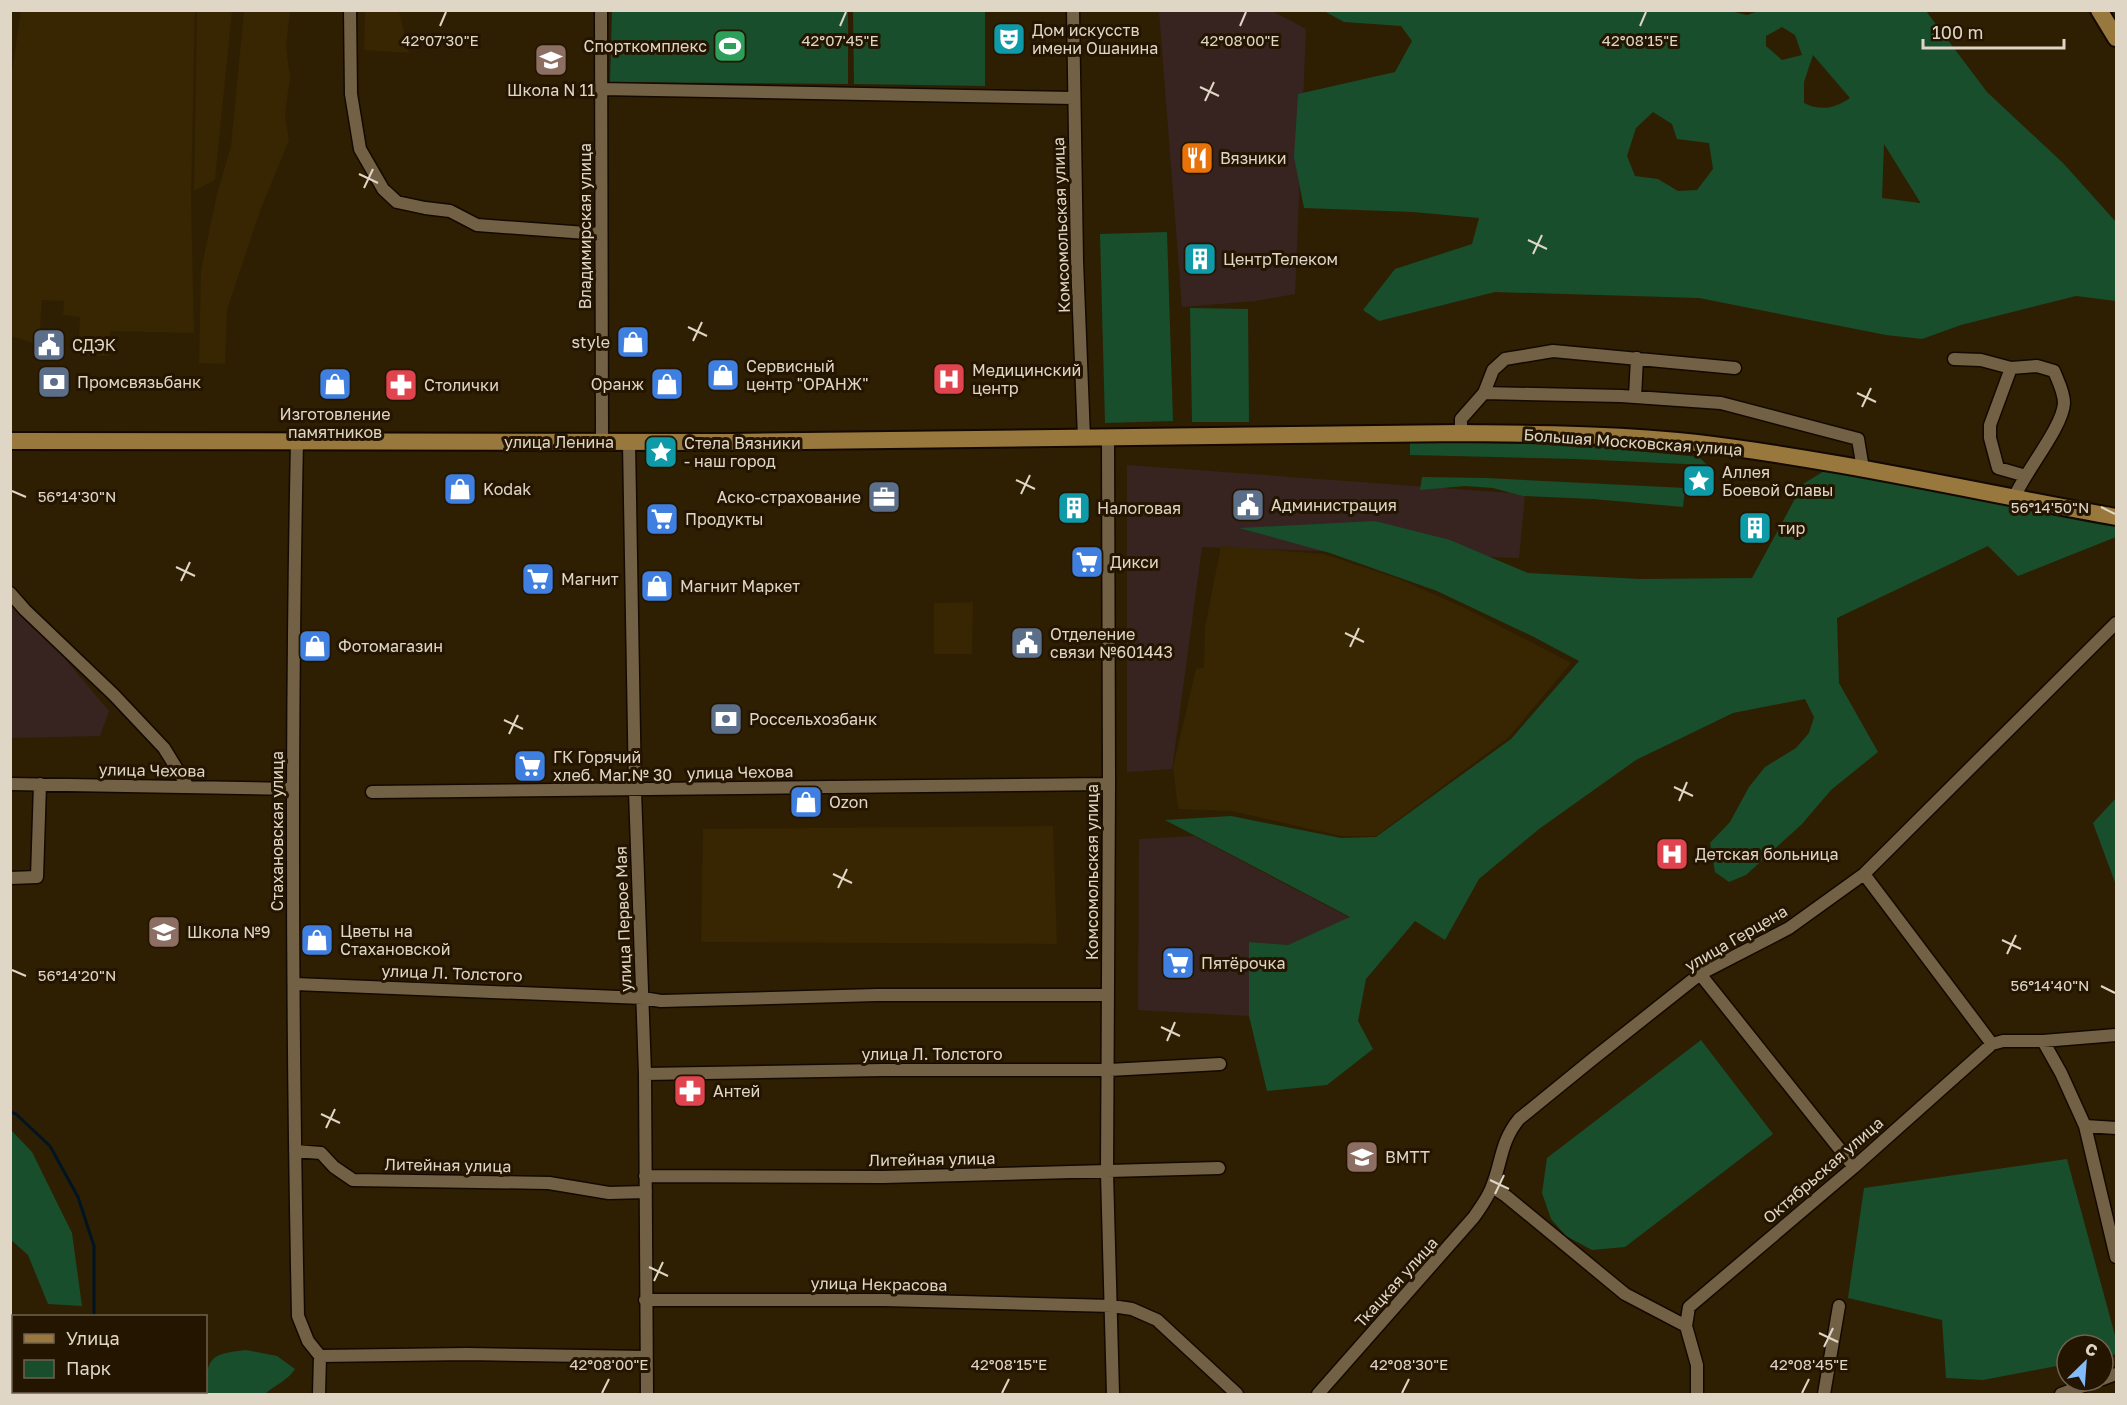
<svg xmlns="http://www.w3.org/2000/svg" width="2127" height="1405" font-family="'Golos Text',sans-serif">
	<rect width="100%" height="100%" fill="#2e1f03"/>
	<path fill="#372421" d="M 1159,11 L 1272,11 L 1306,29 L 1295,294 L 1255,301 L 1182,307 Z
		M 1127,465 L 1525,494 L 1519,558 L 1202,547 L 1172,769 L 1127,772 Z
		M 10,594 L 109,711 L 100,736 L 11,738 Z
		M 1194,836 L 1350,918 L 1288,945 L 1249,942 L 1249,1016 L 1138,1010 L 1139,839 Z"/>
	<path fill="#382501" d="M 21,10 L 195,11 L 191,200 L 194,333 L 110,331 L 109,356 L 78,355 L 80,317 L 63,315 L 64,301 L 42,300 L 39,345 L 11,336 L 10,87 Z
		M 244,10 L 290,11 L 286,46 L 290,78 L 285,113 L 289,140 L 260,211 L 227,310 L 225,364 L 199,363 L 201,270 L 217,194 L 231,146 Z
		M 197,11 L 232,11 L 215,180 L 194,191 Z
		M 365,11 L 399,11 L 409,53 L 364,50 Z
		M 1221,546 L 1324,554 L 1399,579 L 1465,608 L 1571,663 L 1509,737 L 1376,836 L 1341,836 L 1232,811 L 1178,809 L 1173,767 L 1196,669 L 1204,667 L 1205,627 Z
		M 973,602 L 972,654 L 934,654 L 934,603 Z
		M 1053,826 L 1057,944 L 701,942 L 703,829 Z"/>
	<path fill="#184e2b" fill-rule="evenodd" d="M 1726,10 L 1747,15 L 1761,10 L 1926,11 L 1987,92 L 2063,163 L 2116,222 L 2116,301 L 2076,296 L 1961,325 L 1922,339 L 1886,335 L 1699,298 L 1495,292 L 1379,321 L 1363,310 L 1395,269 L 1472,244 L 1479,218 L 1413,212 L 1304,208 L 1294,157 L 1298,94 L 1395,72 L 1412,41 L 1401,26 L 1344,22 L 1324,11 ZM 1782,27 L 1795,35 L 1802,55 L 1782,60 L 1766,46 L 1766,36 ZM 1813,55 L 1850,98 C 1834,109 1821,111 1804,103 L 1804,82 ZM 1653,112 L 1672,124 L 1677,139 L 1709,143 L 1713,169 L 1697,190 L 1678,191 L 1658,179 L 1635,176 L 1627,156 L 1636,128 ZM 1884,144 L 1920,202 L 1920,203 L 1882,198 Z
		M 612,11 L 848,11 L 848,84 L 610,82 Z
		M 853,11 L 985,11 L 985,86 L 854,84 Z
		M 1167,232 L 1173,421 L 1105,423 L 1100,234 Z
		M 1190,308 L 1248,309 L 1249,422 L 1192,422 Z
		M 1410,442 L 1575,445 L 1699,457 L 1707,465 L 1575,459 L 1410,455 Z
		M 1829,468 L 2116,525 L 2116,537 L 2018,576 L 1988,546 L 1837,618 L 1839,683 L 1878,752 L 1831,790 L 1802,824 L 1746,875 L 1729,882 L 1715,872 L 1710,843 L 1730,822 L 1749,787 L 1765,767 L 1796,748 L 1809,733 L 1814,717 L 1805,699 L 1733,713 L 1636,760 L 1539,829 L 1479,879 L 1445,940 L 1415,921 L 1366,979 L 1358,1021 L 1373,1049 L 1327,1085 L 1267,1091 L 1249,1016 L 1249,942 L 1288,945 L 1350,917 L 1165,820 L 1231,816 L 1341,838 L 1376,837 L 1511,739 L 1579,661 L 1532,636 L 1437,591 L 1330,553 L 1239,528 L 1375,521 L 1450,540 L 1528,573 L 1640,579 L 1752,578 L 1803,484 Z
		M 1422,477 L 1486,478 L 1685,488 L 1683,507 L 1593,499 L 1523,496 L 1493,488 L 1465,486 L 1420,490 Z
		M 2116,798 L 2116,885 L 2093,823 Z
		M 1701,1040 L 1773,1134 L 1625,1247 L 1592,1250 L 1566,1236 L 1551,1219 L 1542,1193 L 1547,1158 Z
		M 10,1129 L 32,1152 L 72,1233 L 82,1306 L 48,1304 L 28,1255 L 11,1240 Z
		M 2067,1159 L 2116,1339 L 2116,1354 L 2103,1357 L 2103,1345 L 2067,1345 L 2067,1364 L 1983,1380 L 1946,1378 L 1942,1320 L 1848,1298 L 1864,1188 Z
		M 246,1350 L 277,1356 L 295,1369 C 287,1381 275,1385 265,1394 L 155,1394 L 154,1392 L 206,1392 C 206,1356 212,1354 246,1350 Z"/>
	<g fill="none" stroke-linecap="round" stroke-linejoin="round">
		<path stroke="#001521" stroke-width="3" d="M 10,1112 L 16,1114 L 50,1146 L 78,1197 L 94,1246 L 94,1316
			M 117,1392 L 118,1394"/>
		<g stroke="#140900" stroke-width="15">
			<path id="minor" d="M 350,10 L 351,94 L 360,149 L 383,189 L 397,202 L 425,208 L 450,211 L 477,225 L 600,234
				M 601,10 L 602,442
				M 1073,10 L 1077,261 L 1084,438
				M 601,89 L 1074,98
				M 1954,359 L 1981,360 L 2011,368 L 2037,366 L 2054,371 C 2058,381 2064,392 2064,403 C 2063,427 2024,473 2014,498
				M 2011,368 L 1990,425 L 1990,438 L 1998,468 L 2026,476
				M 1484,393 L 1493,370 L 1505,359 L 1553,351 L 1735,368
				M 1635,397 L 1637,358
				M 1461,433 L 1461,419 L 1484,393 L 1621,396 L 1721,403 L 1858,439 L 1863,469
				M 1108,437 L 1109,784 L 1107,1173 L 1113,1394
				M 297,441 C 291,732 292,1024 298,1316 L 308,1341 L 320,1356 L 319,1394
				M 629,442 L 635,791 L 645,1074 L 647,1394
				M 10,593 L 25,610 L 114,695 L 164,748 L 188,787
				M 10,784 L 293,789
				M 372,792 L 1109,784
				M 1864,874 L 1992,1044
				M 10,878 L 37,877 L 40,784
				M 1700,974 L 1854,1167
				M 295,984 L 643,998 L 661,1001 L 877,995 L 1108,995
				M 2043,1041 L 2061,1073 L 2085,1126 L 2116,1257
				M 645,1074 L 883,1070 L 1109,1070 L 1220,1064
				M 2085,1126 L 2116,1128
				M 295,1151 L 321,1153 L 334,1167 L 353,1180 L 549,1183 L 609,1193 L 646,1192
				M 645,1176 L 883,1177 L 1219,1168
				M 1492,1187 L 1506,1196 L 1625,1294 L 1686,1326 L 1697,1365 L 1697,1394
				M 645,1300 L 884,1300 L 1112,1306 L 1132,1309 L 1157,1320 L 1237,1394
				M 1686,1326 L 1689,1307 L 1854,1167 L 1992,1044 L 2003,1041 L 2043,1041 L 2116,1035
				M 320,1356 L 467,1354 L 646,1357
				M 2103,1379 L 2116,1374
				M 1318,1394 L 1474,1217 C 1480,1208 1487,1199 1491,1189 C 1502,1163 1500,1142 1519,1119 L 1594,1058 L 1700,974 L 1789,928 L 1864,874 L 2116,623
				M 1824,1394 L 1839,1306
				M 2061,1394 L 2097,1381"/>
		</g>
		<g stroke="#140900" stroke-width="20">
			<path id="major" d="M 2099,10 L 2116,38
				M 10,441 L 731,442 L 1461,433 C 1540,434 1619,434 1697,443 C 1838,460 1977,492 2116,517"/>
		</g>
		<use href="#minor" stroke="#736145" stroke-width="12"/>
		<use href="#major" stroke="#98783d" stroke-width="16"/>
	</g>
	<path fill="none" stroke="#e0d6c6" stroke-width="2" d="M 440,26 L 446,12M 840,26 L 846,12M 1240,26 L 1246,12M 1640,26 L 1646,12M 1200,87 L 1219,96M 1205,101 L 1214,82M 359,174 L 378,183M 364,188 L 373,169M 1528,240 L 1547,249M 1533,254 L 1542,235M 688,327 L 707,336M 693,341 L 702,322M 1857,393 L 1876,402M 1862,407 L 1871,388M 1016,480 L 1035,489M 12,491 L 26,497M 1021,494 L 1030,475M 2101,507 L 2115,514M 176,567 L 195,576M 181,581 L 190,562M 1345,633 L 1364,642M 1350,647 L 1359,628M 504,720 L 523,729M 509,734 L 518,715M 1674,787 L 1693,796M 1679,801 L 1687,782M 833,874 L 852,883M 838,888 L 847,869M 2002,940 L 2021,949M 2007,954 L 2016,935M 12,970 L 26,976M 2101,986 L 2115,993M 1161,1027 L 1180,1036M 1167,1041 L 1175,1022M 321,1114 L 340,1123M 326,1128 L 335,1109M 1490,1180 L 1509,1189M 1495,1194 L 1504,1175M 649,1267 L 668,1276M 654,1281 L 663,1262M 1819,1333 L 1838,1342M 1824,1347 L 1833,1328M 602,1393 L 609,1379M 1002,1393 L 1009,1379M 1402,1393 L 1409,1379M 1802,1393 L 1809,1379"/>
	<defs>
		<g id="theatre-square" transform="scale(1.725)"><rect x="-9" y="-9" width="18" height="18" rx="4" fill="#0f9aa8" stroke="#241500"/><path d="M-5-5.5Q0-4 5-5.5V0Q5 5 0 6Q-5 5-5 0ZM-3.3-2.5H-1v1.5H-3.3ZM1-2.5H3.3v1.5H1ZM-2.8 1Q0 5.5 2.8 1Z" fill="#fff"/></g>
		<g id="stadium-square" transform="scale(1.725)"><rect x="-9" y="-9" width="18" height="18" rx="4" fill="#2e9e5b" stroke="#241500"/><path d="M0-5a6.5 5 0 1 0 0 10a6.5 5 0 1 0 0-10ZM-3.5-1.8h7v3.6h-7Z" fill="#fff"/></g>
		<g id="school-square" transform="scale(1.725)"><rect x="-9" y="-9" width="18" height="18" rx="4" fill="#8d6e63" stroke="#241500"/><path d="M0-5L7-2L0 1L-7-2ZM-4 1L0 2.5L4 1V4Q0 6-4 4Z" fill="#fff"/></g>
		<g id="restaurant-square" transform="scale(1.725)"><rect x="-9" y="-9" width="18" height="18" rx="4" fill="#e8710a" stroke="#241500"/><path d="M-5-6h1v4h1v-4h1v4h1v-4h1v5L-1.5 .5V6h-2V.5L-5-1ZM5-6V6H3V1.5H1.5Q1.5-4 5-6Z" fill="#fff"/></g>
		<g id="building-square" transform="scale(1.725)"><rect x="-9" y="-9" width="18" height="18" rx="4" fill="#0f9aa8" stroke="#241500"/><path d="M-4-6H4V6H1V3H-1V6H-4ZM-2.5-4.3h1.7v1.8h-1.7ZM.8-4.3h1.7v1.8H.8ZM-2.5-1h1.7V.8h-1.7ZM.8-1h1.7V.8H.8Z" fill="#fff"/></g>
		<g id="shop-square" transform="scale(1.725)"><rect x="-9" y="-9" width="18" height="18" rx="4" fill="#3f7fe0" stroke="#241500"/><path d="M-5-2.5h2.3a2.7 3.5 0 0 1 5.4 0H5L5.5 6h-11ZM-1.5-2.5h3a1.5 2.3 0 0 0-3 0Z" fill="#fff"/></g>
		<g id="civic-square" transform="scale(1.725)"><rect x="-9" y="-9" width="18" height="18" rx="4" fill="#5c6f8a" stroke="#241500"/><path d="M-.6-6.5H3V-4.5H.6V-3L4-1V1h2V6H-6V1h2V-1L-.6-3ZM-1.2 2.5V6h2.4V2.5Z" fill="#fff"/></g>
		<g id="hospital-square" transform="scale(1.725)"><rect x="-9" y="-9" width="18" height="18" rx="4" fill="#e0444e" stroke="#241500"/><path d="M-5-5h3v3.5h4V-5h3V5h-3V1.5h-4V5h-3Z" fill="#fff"/></g>
		<g id="bank-square" transform="scale(1.725)"><rect x="-9" y="-9" width="18" height="18" rx="4" fill="#5c6f8a" stroke="#241500"/><path d="M-6-4H6V4H-6ZM0-2.3a2.3 2.3 0 1 0 0 4.6a2.3 2.3 0 1 0 0-4.6Z" fill="#fff"/></g>
		<g id="pharmacy-square" transform="scale(1.725)"><rect x="-9" y="-9" width="18" height="18" rx="4" fill="#e0444e" stroke="#241500"/><path d="M-2-6h4v4h4v4h-4v4h-4v-4h-4v-4h4Z" fill="#fff"/></g>
		<g id="sight-square" transform="scale(1.725)"><rect x="-9" y="-9" width="18" height="18" rx="4" fill="#0f9aa8" stroke="#241500"/><path d="M0-6L1.8-2.2L6-1.7L2.9 1.2L3.7 5.4L0 3.3L-3.7 5.4L-2.9 1.2L-6-1.7L-1.8-2.2Z" fill="#fff"/></g>
		<g id="office-square" transform="scale(1.725)"><rect x="-9" y="-9" width="18" height="18" rx="4" fill="#5c6f8a" stroke="#241500"/><path d="M-6-3h4V-5.5h4V-3h4V5H-6ZM-1-4.5V-3h2v-1.5ZM-6 0V1H6V0Z" fill="#fff"/></g>
		<g id="supermarket-square" transform="scale(1.725)"><rect x="-9" y="-9" width="18" height="18" rx="4" fill="#3f7fe0" stroke="#241500"/><path d="M-6-5.5h2.5l.6 2H6L4.5 2H-2.5L-4.4-4H-6ZM-1.5 3.2a1.3 1.3 0 1 0 .1 0ZM3 3.2a1.3 1.3 0 1 0 .1 0Z" fill="#fff"/></g>
		<g id="university-square" transform="scale(1.725)"><rect x="-9" y="-9" width="18" height="18" rx="4" fill="#8d6e63" stroke="#241500"/><path d="M0-5L7-2L0 1L-7-2ZM-4 1L0 2.5L4 1V4Q0 6-4 4Z" fill="#fff"/></g>
	</defs>
	<g fill-rule="evenodd">
		<use href="#theatre-square" x="1009" y="39"/>
		<use href="#stadium-square" x="730" y="46"/>
		<use href="#school-square" x="551" y="60"/>
		<use href="#restaurant-square" x="1197" y="158"/>
		<use href="#building-square" x="1200" y="259"/>
		<use href="#shop-square" x="633" y="342"/>
		<use href="#civic-square" x="49" y="345"/>
		<use href="#shop-square" x="723" y="375"/>
		<use href="#hospital-square" x="949" y="379"/>
		<use href="#bank-square" x="54" y="382"/>
		<use href="#shop-square" x="335" y="384"/>
		<use href="#shop-square" x="667" y="384"/>
		<use href="#pharmacy-square" x="401" y="385"/>
		<use href="#sight-square" x="661" y="452"/>
		<use href="#sight-square" x="1699" y="481"/>
		<use href="#shop-square" x="460" y="489"/>
		<use href="#office-square" x="884" y="497"/>
		<use href="#civic-square" x="1248" y="505"/>
		<use href="#building-square" x="1074" y="508"/>
		<use href="#supermarket-square" x="662" y="519"/>
		<use href="#building-square" x="1755" y="528"/>
		<use href="#supermarket-square" x="1087" y="562"/>
		<use href="#supermarket-square" x="538" y="579"/>
		<use href="#shop-square" x="657" y="586"/>
		<use href="#civic-square" x="1027" y="643"/>
		<use href="#shop-square" x="315" y="646"/>
		<use href="#bank-square" x="726" y="719"/>
		<use href="#supermarket-square" x="530" y="766"/>
		<use href="#shop-square" x="806" y="802"/>
		<use href="#hospital-square" x="1672" y="854"/>
		<use href="#school-square" x="164" y="932"/>
		<use href="#shop-square" x="317" y="940"/>
		<use href="#supermarket-square" x="1178" y="963"/>
		<use href="#pharmacy-square" x="690" y="1091"/>
		<use href="#university-square" x="1362" y="1157"/>
	</g>
	<g text-anchor="middle" dominant-baseline="central" stroke-width="6" stroke-linejoin="round" paint-order="stroke">
		<g font-size="16" fill="#e0d6c6" stroke="#241500" text-anchor="start">
			<text x="1032" y="30">Дом искусств<tspan x="1032" dy="18">имени Ошанина</tspan></text>
			<text x="707" y="46" text-anchor="end">Спорткомплекс</text>
			<text x="551" y="90" text-anchor="middle">Школа N 11</text>
			<text x="1220" y="158">Вязники</text>
			<text x="1223" y="259">ЦентрТелеком</text>
			<text x="610" y="342" text-anchor="end">style</text>
			<text x="72" y="345">СДЭК</text>
			<text x="746" y="366">Сервисный<tspan x="746" dy="18">центр "ОРАНЖ"</tspan></text>
			<text x="972" y="370">Медицинский<tspan x="972" dy="18">центр</tspan></text>
			<text x="77" y="382">Промсвязьбанк</text>
			<text x="644" y="384" text-anchor="end">Оранж</text>
			<text x="424" y="385">Столички</text>
			<text x="335" y="414" text-anchor="middle">Изготовление<tspan x="335" dy="18">памятников</tspan></text>
			<text x="684" y="443">Стела Вязники<tspan x="684" dy="18">- наш город</tspan></text>
			<text x="1722" y="472">Аллея<tspan x="1722" dy="18">Боевой Славы</tspan></text>
			<text x="483" y="489">Kodak</text>
			<text x="861" y="497" text-anchor="end">Аско-страхование</text>
			<text x="1271" y="505">Администрация</text>
			<text x="1097" y="508">Налоговая</text>
			<text x="685" y="519">Продукты</text>
			<text x="1778" y="528">тир</text>
			<text x="1110" y="562">Дикси</text>
			<text x="561" y="579">Магнит</text>
			<text x="680" y="586">Магнит Маркет</text>
			<text x="1050" y="634">Отделение<tspan x="1050" dy="18">связи №601443</tspan></text>
			<text x="338" y="646">Фотомагазин</text>
			<text x="749" y="719">Россельхозбанк</text>
			<text x="553" y="757">ГК Горячий<tspan x="553" dy="18">хлеб. Маг.№ 30</tspan></text>
			<text x="829" y="802">Ozon</text>
			<text x="1695" y="854">Детская больница</text>
			<text x="340" y="931">Цветы на<tspan x="340" dy="18">Стахановской</tspan></text>
			<text x="187" y="932">Школа №9</text>
			<text x="1201" y="963">Пятёрочка</text>
			<text x="713" y="1091">Антей</text>
			<text x="1385" y="1157">ВМТТ</text>
		</g>
		<g font-size="16" fill="#e0d6c6" stroke="#241500">
			<text transform="translate(1061 225) rotate(-92)">Комсомольская улица</text>
			<text transform="translate(585 226) rotate(-90)">Владимирская улица</text>
			<text x="559" y="442">улица Ленина</text>
			<text transform="translate(1633 442) rotate(4)">Большая Московская улица</text>
			<text transform="translate(152 770) rotate(1)">улица Чехова</text>
			<text transform="translate(740 772) rotate(-1)">улица Чехова</text>
			<text transform="translate(277 831) rotate(-90)">Стахановская улица</text>
			<text transform="translate(1092 872) rotate(-90)">Комсомольская улица</text>
			<text transform="translate(623 919) rotate(-92)">улица Первое Мая</text>
			<text transform="translate(1736 938) rotate(-30)">улица Герцена</text>
			<text transform="translate(452 973) rotate(2)">улица Л. Толстого</text>
			<text x="932" y="1054">улица Л. Толстого</text>
			<text transform="translate(932 1159) rotate(-1)">Литейная улица</text>
			<text transform="translate(448 1165) rotate(1)">Литейная улица</text>
			<text transform="translate(1823 1170) rotate(-41)">Октябрьская улица</text>
			<text transform="translate(1396 1282) rotate(-48)">Ткацкая улица</text>
			<text transform="translate(879 1284) rotate(1)">улица Некрасова</text>
		</g>
	</g>
	<g font-size="15" text-anchor="middle" fill="#e0d6c6" stroke="#241500" stroke-width="6" stroke-linejoin="round" paint-order="stroke">
		<text x="440" y="46">42°07'30"E</text>
		<text x="840" y="46">42°07'45"E</text>
		<text x="1240" y="46">42°08'00"E</text>
		<text x="1640" y="46">42°08'15"E</text>
		<text x="77" y="502">56°14'30"N</text>
		<text x="2050" y="513">56°14'50"N</text>
		<text x="77" y="981">56°14'20"N</text>
		<text x="2050" y="991">56°14'40"N</text>
		<text x="609" y="1370">42°08'00"E</text>
		<text x="1009" y="1370">42°08'15"E</text>
		<text x="1409" y="1370">42°08'30"E</text>
		<text x="1809" y="1370">42°08'45"E</text>
	</g>
	<rect width="2127" height="1405" fill="none" stroke="#e0d6c6" stroke-width="24"/>
	<rect x="12" y="1315" width="195" height="78" fill="#241500" stroke="#6f624f" stroke-width="1.5"/>
	<rect x="24" y="1334" width="30" height="9" fill="#98783d" stroke="#6f624f" stroke-width="1.5"/>
	<text x="66" y="1345" font-size="18" fill="#e0d6c6">Улица</text>
	<rect x="24" y="1360" width="30" height="18" fill="#184e2b" stroke="#6f624f" stroke-width="1.5"/>
	<text x="66" y="1375" font-size="18" fill="#e0d6c6">Парк</text>
	<g transform="translate(2085 1363) rotate(25)"><circle r="28" fill="#241500" stroke="#6f624f" stroke-width="1.5"/>
	<path d="M0-4.5L10 22L0 15L-10 22Z" fill="#83bcfb"/>
	<text y="-9" font-size="16" font-weight="bold" text-anchor="middle" fill="#e0d6c6">С</text>
	</g>
	<path d="M1923 39v9h141v-9" fill="none" stroke="#e0d6c6" stroke-width="3"/>
	<text x="1932" y="39" font-size="18" fill="#e0d6c6" stroke="#241500" stroke-width="4.5" paint-order="stroke">100 m</text>
</svg>
